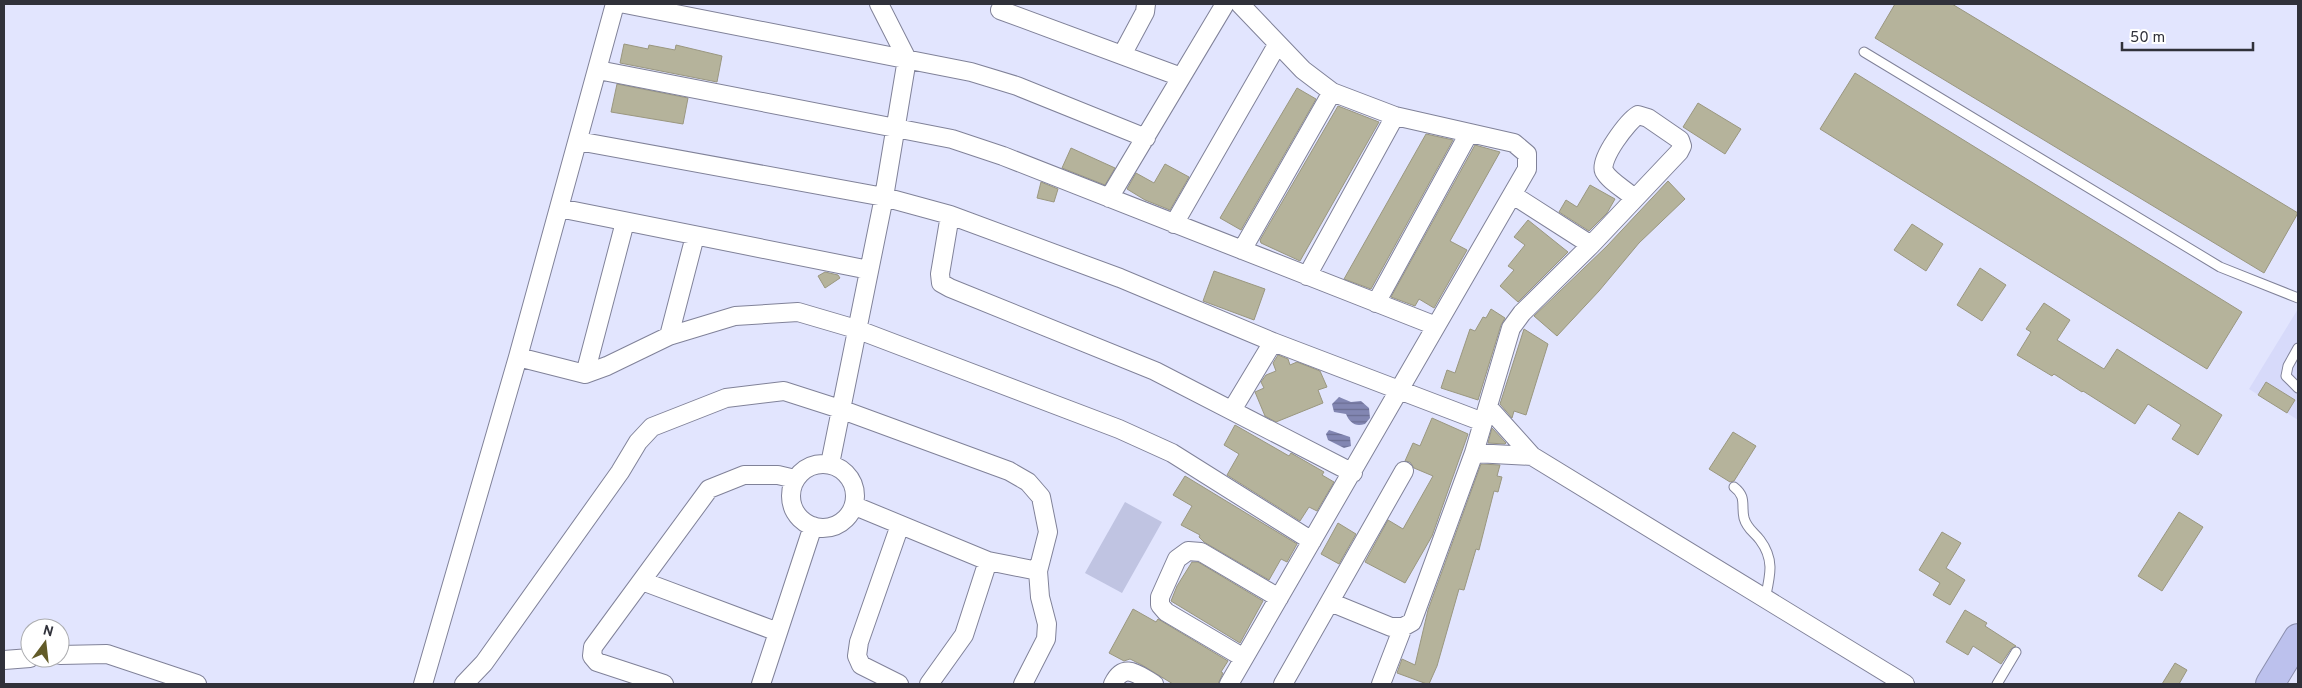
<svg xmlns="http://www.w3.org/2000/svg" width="2302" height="688" font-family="Overpass,sans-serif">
	<defs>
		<pattern id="water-rules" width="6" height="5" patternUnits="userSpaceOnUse" patternTransform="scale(1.25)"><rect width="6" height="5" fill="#8286b2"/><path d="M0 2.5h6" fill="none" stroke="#6b6e92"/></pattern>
	</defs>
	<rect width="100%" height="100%" fill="#e2e5fe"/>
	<path fill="#d7dafa" d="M 2298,309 L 2298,420 L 2249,389 Z"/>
	<path fill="#c0c4e2" d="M 1125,502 L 1162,522 L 1122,593 L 1085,573 Z"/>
	<path fill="url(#water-rules)" d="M 1339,397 L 1351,402 L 1361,401 L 1369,408 L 1370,418 L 1365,424 C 1355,427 1350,423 1346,414 L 1334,412 L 1332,404 Z
		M 1329,430 L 1350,437 L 1351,446 L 1344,448 L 1328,440 L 1326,434 Z"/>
	<path fill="#b5b39b" stroke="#9a9780" d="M 1895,4 L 1952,4 L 2298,213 L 2264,273 L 1875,38 Z
		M 624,44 L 648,49 L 649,45 L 675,50 L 676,45 L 722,56 L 717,82 L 620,63 Z
		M 1855,73 L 2242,312 L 2207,369 L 1820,129 Z
		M 617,84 L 688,98 L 683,124 L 611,112 Z
		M 1297,88 L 1316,99 L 1241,230 L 1220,218 Z
		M 1698,103 L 1741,129 L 1725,154 L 1683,127 Z
		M 1338,106 L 1379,122 L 1300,261 L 1261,243 L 1260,240 Z
		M 1426,134 L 1453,140 L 1371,289 L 1344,279 Z
		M 1475,145 L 1500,152 L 1450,241 L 1467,250 L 1434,308 L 1419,299 L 1415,306 L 1391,297 Z
		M 1071,148 L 1115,168 L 1105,185 L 1062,168 Z
		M 1165,164 L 1189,177 L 1170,210 L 1145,200 L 1127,189 L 1136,173 L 1154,183 Z
		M 1668,181 L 1685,199 L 1639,243 L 1599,291 L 1557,336 L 1534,316 L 1607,246 Z
		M 1041,182 L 1058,189 L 1054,202 L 1037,198 Z
		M 1590,185 L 1615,199 L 1607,213 L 1589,231 L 1559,212 L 1566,200 L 1577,207 Z
		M 1528,220 L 1568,252 L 1518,302 L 1500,286 L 1514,270 L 1508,266 L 1525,245 L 1514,237 Z
		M 1912,224 L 1943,244 L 1926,271 L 1894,250 Z
		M 1980,268 L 2006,285 L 1982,321 L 1957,305 Z
		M 1214,271 L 1265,289 L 1254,320 L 1203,301 Z
		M 825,272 L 838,275 L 840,278 L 825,288 L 818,276 Z
		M 2044,303 L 2070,320 L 2057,340 L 2104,369 L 2117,349 L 2222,415 L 2198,455 L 2172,439 L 2181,425 L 2148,404 L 2135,424 L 2083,391 L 2082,392 L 2054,374 L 2052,376 L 2017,355 L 2031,332 L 2026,329 Z
		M 1491,309 L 1505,318 L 1501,325 L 1478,400 L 1441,388 L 1447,370 L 1455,373 L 1470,329 L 1475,331 L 1483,317 L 1486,318 Z
		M 1524,329 L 1548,344 L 1526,415 L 1514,411 L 1512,418 L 1500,404 Z
		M 1278,355 L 1288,359 L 1290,365 L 1297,362 L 1320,371 L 1327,387 L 1318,390 L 1323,403 L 1276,422 L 1265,416 L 1255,392 L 1264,388 L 1261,382 L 1266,375 L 1276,371 L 1273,363 Z
		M 2266,382 L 2295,400 L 2287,413 L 2258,395 Z
		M 1432,418 L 1468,434 L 1432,536 L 1405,583 L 1365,562 L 1388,520 L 1403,529 L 1433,476 L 1414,468 L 1410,462 L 1405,461 L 1413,443 L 1420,446 Z
		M 1235,425 L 1289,456 L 1291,453 L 1324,472 L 1322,475 L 1334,482 L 1317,511 L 1309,507 L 1300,521 L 1227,475 L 1239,454 L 1224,445 Z
		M 1492,428 L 1506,443 L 1505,444 L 1488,443 Z
		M 1733,432 L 1756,446 L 1734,481 L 1730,482 L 1709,469 Z
		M 1481,464 L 1500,465 L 1497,476 L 1502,477 L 1498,492 L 1494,491 L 1479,550 L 1476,549 L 1464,590 L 1459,589 L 1437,666 L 1429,684 L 1427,684 L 1397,673 L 1402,659 L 1415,665 L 1428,610 Z
		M 1185,476 L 1297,544 L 1287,562 L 1281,559 L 1269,580 L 1204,542 L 1199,537 L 1200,535 L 1181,525 L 1192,506 L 1173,495 Z
		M 2179,512 L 2203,527 L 2162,591 L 2138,576 Z
		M 1338,523 L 1356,534 L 1339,564 L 1321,554 Z
		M 1942,532 L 1961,543 L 1946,568 L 1965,580 L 1950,605 L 1933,595 L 1940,583 L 1919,570 Z
		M 1192,562 L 1198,562 L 1263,601 L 1240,643 L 1171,601 L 1177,586 Z
		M 1133,609 L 1156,622 L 1158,619 L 1228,661 L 1221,672 L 1223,673 L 1218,684 L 1173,684 L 1142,665 L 1130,659 L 1124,661 L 1109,653 Z
		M 1965,610 L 1987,623 L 1985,626 L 2016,646 L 2011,649 L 2001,664 L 1973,646 L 1968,655 L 1946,642 Z
		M 2175,663 L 2187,670 L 2179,684 L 2162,684 Z"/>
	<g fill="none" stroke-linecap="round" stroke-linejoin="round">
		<g stroke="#808299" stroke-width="11">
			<path id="lane" d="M 1864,52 L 2220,267 L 2298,298
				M 2298,348 L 2288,366 L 2286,376 L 2298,388
				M 1734,487 C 1747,497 1741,505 1744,518 C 1747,529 1754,532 1760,540 C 1775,560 1770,576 1765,599
				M 1997,684 L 2016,652"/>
		</g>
		<g stroke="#808299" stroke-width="20">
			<path id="street" d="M 625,4 L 971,72 L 1017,86 L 1146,138
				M 1000,10 L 1181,77
				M 1122,55 L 1145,12 L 1146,4
				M 598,70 L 952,139 L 1003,156 L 1436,326
				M 578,141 L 884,197 L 950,215 L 1120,278 L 1273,342 L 1483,422
				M 1513,195 L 1591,245
				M 1109,198 L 1225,4
				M 559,208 L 869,270
				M 950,215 L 940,274 L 941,283 L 950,288 L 1155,371 L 1353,473
				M 1174,224 L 1277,45
				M 1242,250 L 1332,92
				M 1307,276 L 1395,116
				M 1376,303 L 1469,133
				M 669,336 L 695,236
				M 518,357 L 585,374 L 607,366 L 669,336 L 735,316 L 798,312 L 856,329 L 1119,429 L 1172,453 L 1312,541
				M 585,374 L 625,222
				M 1488,407 L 1532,456 L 1905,684
				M 1232,410 L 1273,342
				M 1474,453 L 1532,456
				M 830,464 L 884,197 L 907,59 L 879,4
				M791 496a32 32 0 1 1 64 0a32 32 0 1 1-64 0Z
				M 855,506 L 988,561 L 1038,571
				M 642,581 L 778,632
				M 1330,602 L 1391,627 L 1403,627 L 1412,622 L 1474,453 L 1511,328 L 1522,313 L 1591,245 L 1679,152 L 1682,146 L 1680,140 L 1648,118 L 1638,115 C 1628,121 1599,159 1604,171 C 1609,181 1626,190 1634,198
				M 60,655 L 107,654 L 197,684
				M 1244,658 L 1166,612 L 1160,605 L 1160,597 L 1177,559 L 1188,551 L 1201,552 L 1279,598
				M 4,660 L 30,658
				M 423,684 L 518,357 L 615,4
				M 464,684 L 484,663 L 620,472 L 638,442 L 652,427 L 726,398 L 784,391 L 840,409 L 1009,471 L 1028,482 L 1041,497 L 1048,532 L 1038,571 L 1040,597 L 1047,624 L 1046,639 L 1023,684
				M 664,684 L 597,662 L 592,656 L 593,647 L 709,489 L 744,475 L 778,475 L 795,479
				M 761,684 L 813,526
				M 899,684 L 861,665 L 857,656 L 859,642 L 900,525
				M 929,684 L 964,635 L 988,561
				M 1113,684 C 1124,661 1138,675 1154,684
				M 1229,684 L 1527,169 L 1527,154 L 1514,143 L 1395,116 L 1332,92 L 1303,70 L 1240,4
				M 1283,684 L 1404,471
				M 1381,684 L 1403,627"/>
		</g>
		<g stroke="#8b8fae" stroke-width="30">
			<path id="highway" d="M 2270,684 L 2298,638"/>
		</g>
		<use href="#lane" stroke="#fff" stroke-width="9"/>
		<use href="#street" stroke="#fff" stroke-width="18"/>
		<use href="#highway" stroke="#bcc1ed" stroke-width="28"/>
	</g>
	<rect width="2302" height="688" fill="none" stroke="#30313a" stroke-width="10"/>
	<g transform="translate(45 643) rotate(15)"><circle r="24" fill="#ffffff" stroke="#acadb0"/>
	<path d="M0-4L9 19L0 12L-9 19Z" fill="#625b28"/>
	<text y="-8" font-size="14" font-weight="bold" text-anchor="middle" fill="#30313a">N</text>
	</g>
	<path d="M2122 42v8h131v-8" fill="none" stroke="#30313a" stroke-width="2.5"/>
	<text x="2130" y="42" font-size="15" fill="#30313a" stroke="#ffffff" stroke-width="4" paint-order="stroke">50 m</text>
</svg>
